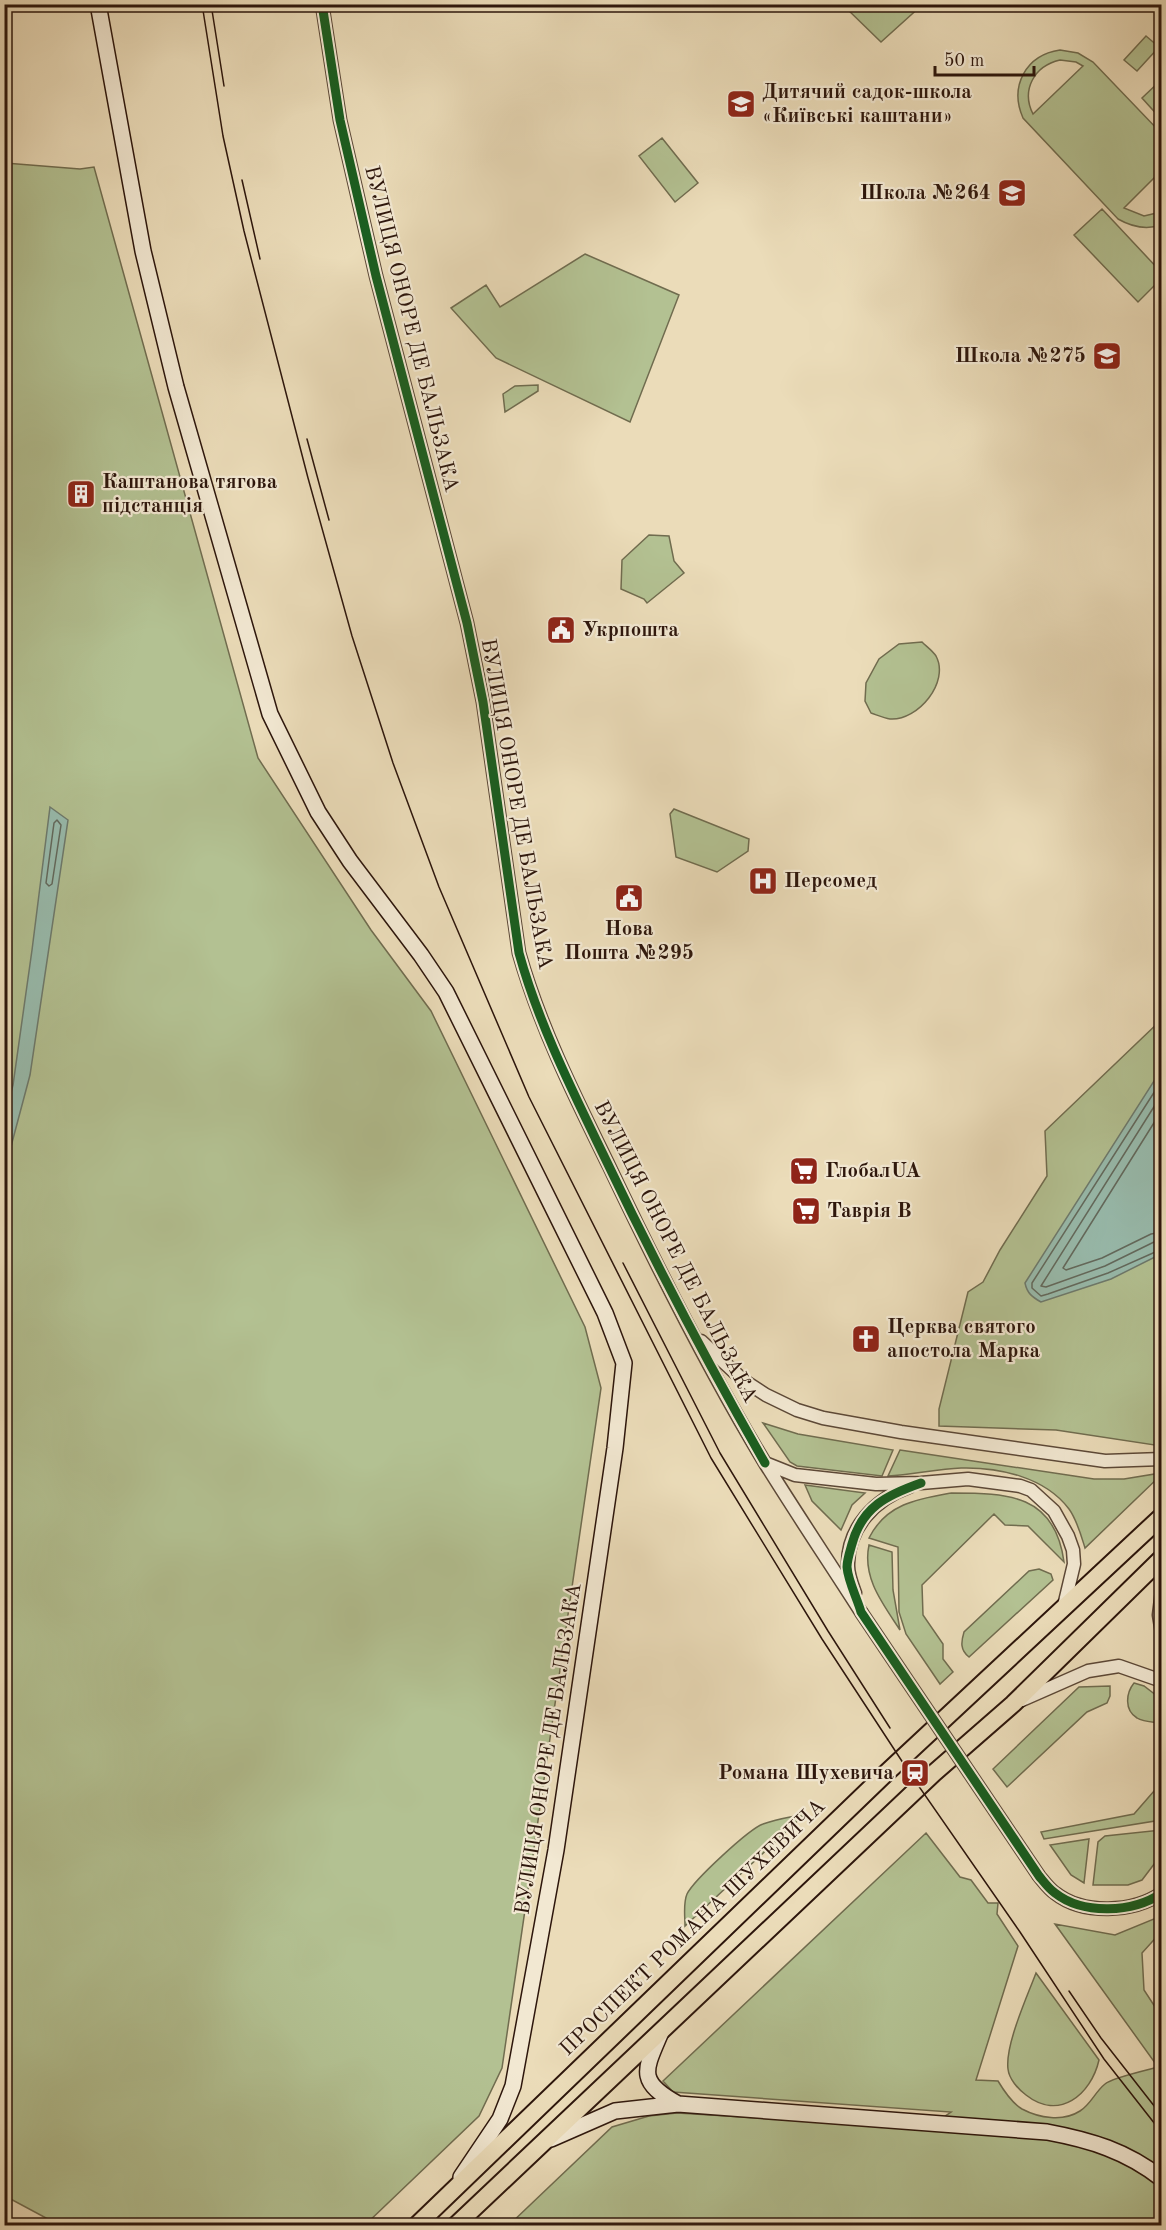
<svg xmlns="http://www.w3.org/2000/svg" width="1166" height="2230" font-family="'Old Standard TT',serif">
	<rect width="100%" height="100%" fill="#ebdcb9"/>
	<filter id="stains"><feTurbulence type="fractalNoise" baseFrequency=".00333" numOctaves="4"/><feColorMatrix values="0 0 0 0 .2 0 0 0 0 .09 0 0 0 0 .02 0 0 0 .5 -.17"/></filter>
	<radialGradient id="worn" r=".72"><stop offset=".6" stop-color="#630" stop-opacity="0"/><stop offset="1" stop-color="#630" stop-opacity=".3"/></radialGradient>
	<path fill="#b3c192" stroke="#706c4f" stroke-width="1.5" fill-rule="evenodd" d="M 843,5 L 922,5 L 881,42 Z
		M 1146,36 L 1159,47 L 1137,71 L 1124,60 Z
		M 1060,50 L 1078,53 L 1093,62 L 1161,133 L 1161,171 L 1124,208 L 1144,216 L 1161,212 L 1161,225 C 1146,230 1132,227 1118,219 L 1023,118 C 1009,86 1026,55 1060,50 ZM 1060,60 L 1076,62 L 1083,66 L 1033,114 C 1021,90 1034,66 1060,60 Z
		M 1161,80 L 1161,119 L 1142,98 Z
		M 662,138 L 698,183 L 675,202 L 639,156 Z
		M 5,163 L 80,169 L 94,167 L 258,758 L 371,930 L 431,1011 L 585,1327 L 601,1388 L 502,2068 L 479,2116 L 365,2225 L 227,2226 L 220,2220 L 189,2226 L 59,2225 L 5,2196 Z
		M 1102,209 L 1161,272 L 1161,279 L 1138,302 L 1074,235 Z
		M 585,254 L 679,295 L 630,422 L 496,358 L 451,308 L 486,285 L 500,307 Z
		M 538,385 L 538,391 L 505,412 L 503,394 L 515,386 Z
		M 649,535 L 669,536 L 674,561 L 684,573 L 647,603 L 644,599 L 621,589 L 622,560 Z
		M 922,642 C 926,646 933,651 936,656 C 950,682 918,721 890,719 C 884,718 877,715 871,713 L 865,701 L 866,683 L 879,659 L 899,644 Z
		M 674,809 L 749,839 L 748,851 L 717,872 L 676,857 L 670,814 Z
		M 1161,1020 L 1161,1446 L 1056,1430 L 939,1426 L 939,1409 L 968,1292 L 983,1282 L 1000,1250 L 1047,1176 L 1045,1131 Z
		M 763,1423 L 798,1434 L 893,1450 L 882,1476 L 797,1466 L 790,1462 Z
		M 900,1450 L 1094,1479 L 1124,1479 L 1161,1473 L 1161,1475 L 1085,1548 C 1081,1535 1077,1520 1069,1509 C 1045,1477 999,1467 961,1468 C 936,1469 912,1475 888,1476 Z
		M 805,1485 L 865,1493 L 852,1505 L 841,1530 L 812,1501 Z
		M 951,1493 C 1008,1493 1055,1494 1064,1562 L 1028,1526 L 1005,1525 L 994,1514 L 922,1585 L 923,1615 L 943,1644 L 943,1659 L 953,1672 L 940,1684 L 906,1634 L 899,1612 L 898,1547 L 869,1538 C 886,1504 917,1499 951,1493 Z
		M 869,1545 L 892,1552 L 893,1590 L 900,1630 C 883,1604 862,1578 869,1545 Z
		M 1039,1569 L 1051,1574 L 1053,1580 L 969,1657 C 960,1650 961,1642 964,1632 L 1029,1571 Z
		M 1134,1683 L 1144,1686 L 1161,1699 L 1161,1723 C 1154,1722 1143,1722 1137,1718 C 1124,1710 1126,1693 1134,1683 Z
		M 1110,1686 L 1110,1696 L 1107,1703 L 1087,1712 L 1007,1787 L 993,1769 L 1079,1687 Z
		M 1161,1783 L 1161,1820 L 1044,1839 L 1041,1832 L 1134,1814 Z
		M 805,1814 L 685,1926 C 685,1916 683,1903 687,1894 C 694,1880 749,1829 763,1824 C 776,1819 791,1817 805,1814 Z
		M 1161,1830 L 1161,1855 L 1142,1880 L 1128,1885 L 1093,1885 L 1098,1842 L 1105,1836 Z
		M 926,1833 L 960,1877 L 971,1880 L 988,1903 L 998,1903 L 997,1914 L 1018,1946 L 976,2080 L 998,2081 C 1004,2091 1012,2103 1022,2109 C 1039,2118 1063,2122 1080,2111 C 1091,2104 1095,2092 1105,2084 C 1111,2078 1147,2070 1158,2067 L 1055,1924 L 1115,1935 L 1161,1916 L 1161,1932 L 1142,1953 L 1144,1990 L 1161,2016 L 1161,2225 L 993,2226 L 964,2221 L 957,2226 L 508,2226 L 612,2127 L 649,2116 L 677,2113 L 727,2116 L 926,2129 L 951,2112 L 673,2092 L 663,2081 Z
		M 1089,1839 L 1084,1883 L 1071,1875 L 1050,1845 Z
		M 1036,1973 L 1099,2060 C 1091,2095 1059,2121 1026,2095 C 1018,2089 1009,2079 1008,2069 C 1005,2045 1027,1997 1036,1973 Z"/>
	<path fill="#98bcae" stroke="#6d7a6d" stroke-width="1.5" d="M 50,807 L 68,820 L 30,1075 L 5,1169 L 5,1114 L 13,1085 L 32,950 Z
		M 1161,1070 L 1161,1254 L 1111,1279 L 1041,1302 C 1032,1297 1027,1293 1025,1283 Z"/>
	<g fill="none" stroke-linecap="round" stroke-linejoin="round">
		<path stroke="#62695d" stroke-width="1.5" d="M 57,820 L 61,825 L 52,884 L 49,886 L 46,883 L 54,823 Z
			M 1162,1080 L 1032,1283 L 1032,1288 L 1041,1296 L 1048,1294 L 1108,1273 L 1162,1249
			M 1162,1094 L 1041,1286 L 1046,1287 L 1105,1266 L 1154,1242 L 1162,1241
			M 1162,1110 L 1063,1268 L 1066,1270 L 1102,1258 L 1151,1234 L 1162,1232"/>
		<g stroke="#5c4837" stroke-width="15">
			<path id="tertiary" d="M 322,4 L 340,120 L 376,276 L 467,623 L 483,702 L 519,953 C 540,1027 575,1097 609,1166 C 657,1267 707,1367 765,1463 C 796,1513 829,1562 861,1612
				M 701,1341 L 743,1380 L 766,1395 L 797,1410 L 823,1418 L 901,1432 L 1105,1461 L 1162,1459
				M 765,1463 L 795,1475 L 876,1484 L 921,1483 L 968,1479 L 1020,1486 L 1031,1490 L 1054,1511 L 1068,1536 L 1073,1550 L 1074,1564 L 1064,1606
				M 1162,1591 L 1159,1615 L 1162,1633
				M 855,1593 C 852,1585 848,1575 848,1566 C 847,1528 875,1499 909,1487
				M 1022,1700 L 1088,1671 L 1119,1666 L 1162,1681
				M 1039,1876 C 1044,1882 1049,1889 1055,1893 C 1083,1915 1133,1913 1162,1893"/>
		</g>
		<g stroke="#2d160c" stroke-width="18">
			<path id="secondary" d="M 98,4 L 143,251 L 176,387 L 270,714 L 318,812 L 350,861 L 421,955 L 446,992 L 605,1313 L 624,1363 L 615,1448 L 556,1850 L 513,2086 L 500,2119 L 461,2177
				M 661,2032 C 645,2070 636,2081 678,2104
				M 551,2139 L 615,2111 L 678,2104 L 1047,2132 C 1090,2140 1127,2151 1162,2179"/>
		</g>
		<g stroke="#2d160c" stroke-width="20">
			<path id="primary" d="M 416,2226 L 882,1777 L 1162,1516
				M 455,2226 L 934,1773 L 1013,1704 L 1162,1558"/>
		</g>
		<use href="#tertiary" stroke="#f2e8d2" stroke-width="12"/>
		<use href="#secondary" stroke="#f2e8d2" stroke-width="15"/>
		<use href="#primary" stroke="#ebdcb9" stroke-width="16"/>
		<path stroke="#2d160c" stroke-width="1.5" d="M 202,4 L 223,136 L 244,231 L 308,478 L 352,636 L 393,763 L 439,887 L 529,1097 L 711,1458 L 822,1639 L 911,1775 L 1020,1932 L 1104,2059 L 1162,2133
			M 211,4 L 224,86
			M 242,180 L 260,259
			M 307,439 L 329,520
			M 623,1263 L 720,1453 L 828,1631 L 890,1728
			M 1069,1991 L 1101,2038 L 1162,2116"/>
		<g stroke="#5c4837" stroke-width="15" stroke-linecap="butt">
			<path id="tertiary-bridge" d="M 861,1612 L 1039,1876"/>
		</g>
		<use href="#tertiary-bridge" stroke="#f2e8d2" stroke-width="12"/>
		<g stroke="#f2e8d2" stroke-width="13">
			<path id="cycleway" d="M 322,4 L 340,120 L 376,276 L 467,623 L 483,702 L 519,953 C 538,1022 571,1088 603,1154 C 653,1259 707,1362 765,1463
				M 921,1483 C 887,1495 862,1507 852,1544 C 850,1551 847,1560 847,1567 C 848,1581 857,1598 861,1612 L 1039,1876 C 1044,1882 1049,1889 1055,1893 C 1083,1915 1133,1913 1162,1893"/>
		</g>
		<use href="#cycleway" stroke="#1b5e20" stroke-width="9"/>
	</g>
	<defs>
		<g id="school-square" transform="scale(1.5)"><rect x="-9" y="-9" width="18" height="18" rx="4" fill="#8f2418" stroke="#f2e8d2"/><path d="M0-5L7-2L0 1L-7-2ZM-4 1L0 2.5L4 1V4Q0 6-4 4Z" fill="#fff"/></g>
		<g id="building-square" transform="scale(1.5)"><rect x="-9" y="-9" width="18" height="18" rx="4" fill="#8f2418" stroke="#f2e8d2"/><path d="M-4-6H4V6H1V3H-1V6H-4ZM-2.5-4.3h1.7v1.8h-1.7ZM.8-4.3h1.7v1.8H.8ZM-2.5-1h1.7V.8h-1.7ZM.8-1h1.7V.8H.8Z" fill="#fff"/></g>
		<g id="civic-square" transform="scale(1.5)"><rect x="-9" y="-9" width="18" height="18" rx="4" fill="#8f2418" stroke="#f2e8d2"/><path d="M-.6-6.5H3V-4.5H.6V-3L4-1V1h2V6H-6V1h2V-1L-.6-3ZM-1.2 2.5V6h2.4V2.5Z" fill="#fff"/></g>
		<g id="hospital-square" transform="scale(1.5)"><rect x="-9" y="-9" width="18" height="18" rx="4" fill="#8f2418" stroke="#f2e8d2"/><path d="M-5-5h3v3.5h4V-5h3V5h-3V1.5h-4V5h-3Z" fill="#fff"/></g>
		<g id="supermarket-square" transform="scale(1.5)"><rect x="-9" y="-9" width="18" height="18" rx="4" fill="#8f2418" stroke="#f2e8d2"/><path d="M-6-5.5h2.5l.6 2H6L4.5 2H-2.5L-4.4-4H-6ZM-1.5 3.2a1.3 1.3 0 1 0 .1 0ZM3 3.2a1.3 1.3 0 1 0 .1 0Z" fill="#fff"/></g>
		<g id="church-square" transform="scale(1.5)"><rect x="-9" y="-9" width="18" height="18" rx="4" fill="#8f2418" stroke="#f2e8d2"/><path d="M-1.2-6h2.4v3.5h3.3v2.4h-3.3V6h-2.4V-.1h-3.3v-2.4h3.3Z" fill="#fff"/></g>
		<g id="station-square" transform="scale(1.5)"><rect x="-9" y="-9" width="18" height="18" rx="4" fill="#8f2418" stroke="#f2e8d2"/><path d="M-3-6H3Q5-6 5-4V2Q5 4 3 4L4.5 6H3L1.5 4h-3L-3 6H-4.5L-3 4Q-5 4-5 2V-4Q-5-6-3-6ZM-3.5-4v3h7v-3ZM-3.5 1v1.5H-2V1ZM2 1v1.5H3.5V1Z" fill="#fff"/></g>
	</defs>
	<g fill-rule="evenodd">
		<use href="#school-square" x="741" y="104"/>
		<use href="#school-square" x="1012" y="193"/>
		<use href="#school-square" x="1107" y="356"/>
		<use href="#building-square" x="81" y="494"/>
		<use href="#civic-square" x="561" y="630"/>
		<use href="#hospital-square" x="763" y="881"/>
		<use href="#civic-square" x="629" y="898"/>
		<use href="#supermarket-square" x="804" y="1171"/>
		<use href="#supermarket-square" x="806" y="1211"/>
		<use href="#church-square" x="866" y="1339"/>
		<use href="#station-square" x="915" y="1773"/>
	</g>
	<g text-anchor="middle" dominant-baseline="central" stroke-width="4.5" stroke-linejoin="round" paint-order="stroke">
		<g font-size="21" font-weight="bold" fill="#2d160c" stroke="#f2e8d2" text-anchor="start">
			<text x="762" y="92">Дитячий садок-школа<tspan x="762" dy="24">«Київські каштани»</tspan></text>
			<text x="991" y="193" text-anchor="end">Школа №264</text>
			<text x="1086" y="356" text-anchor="end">Школа №275</text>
			<text x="102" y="482">Каштанова тягова<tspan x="102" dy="24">пiдстанцiя</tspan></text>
			<text x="582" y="630">Укрпошта</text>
			<text x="784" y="881">Персомед</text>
			<text x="629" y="929" text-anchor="middle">Нова<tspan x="629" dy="24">Пошта №295</tspan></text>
			<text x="825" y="1171">ГлобалUA</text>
			<text x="827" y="1211">Таврія В</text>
			<text x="887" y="1327">Церква святого<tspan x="887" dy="24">апостола Марка</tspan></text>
			<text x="894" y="1773" text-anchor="end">Романа Шухевича</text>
		</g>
		<g font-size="21" fill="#2d160c" stroke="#f2e8d2">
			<text transform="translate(411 329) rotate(76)">ВУЛИЦЯ ОНОРЕ ДЕ БАЛЬЗАКА</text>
			<text transform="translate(516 804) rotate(80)">ВУЛИЦЯ ОНОРЕ ДЕ БАЛЬЗАКА</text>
			<text transform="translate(675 1252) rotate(63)">ВУЛИЦЯ ОНОРЕ ДЕ БАЛЬЗАКА</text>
			<text transform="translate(549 1749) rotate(-81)">ВУЛИЦЯ ОНОРЕ ДЕ БАЛЬЗАКА</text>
			<text transform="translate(693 1928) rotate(-44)">ПРОСПЕКТ РОМАНА ШУХЕВИЧА</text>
		</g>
	</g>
	<rect width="1166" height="2230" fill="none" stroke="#ebdcb9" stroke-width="24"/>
	<rect x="6" y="6" width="1154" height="2218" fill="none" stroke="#2d160c" stroke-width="3"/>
	<rect x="12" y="12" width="1142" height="2206" fill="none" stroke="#2d160c" stroke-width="1.5"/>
	<path d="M935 66v9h99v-9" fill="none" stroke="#2d160c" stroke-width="3"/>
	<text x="944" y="66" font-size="18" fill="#2d160c" stroke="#f2e8d2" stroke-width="4.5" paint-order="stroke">50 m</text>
	<rect width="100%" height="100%" filter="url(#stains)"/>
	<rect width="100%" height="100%" fill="url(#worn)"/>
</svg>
